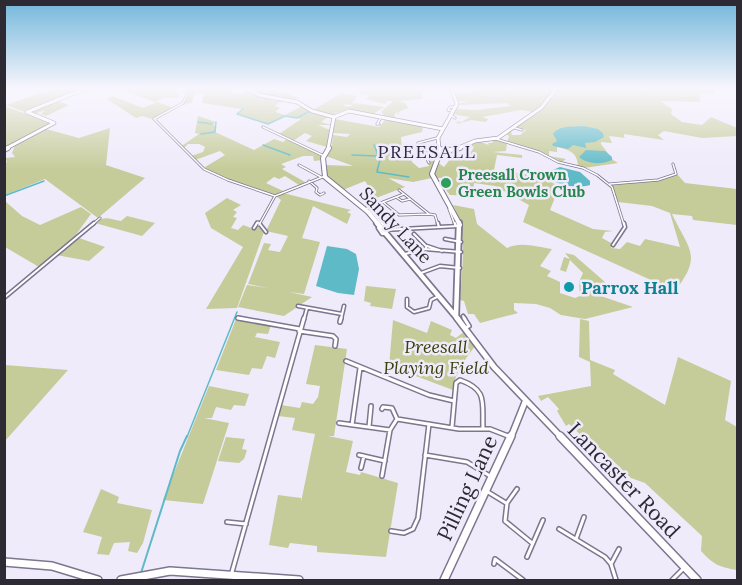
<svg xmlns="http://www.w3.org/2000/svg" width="742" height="585" font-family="Lora,serif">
	<rect width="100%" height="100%" fill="#efebfb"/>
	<path fill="#c5cc99" d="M 55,88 L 84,89 L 57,101 L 69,105 L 46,116 L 41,114 L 45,110 L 33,115 L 6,105 Z
		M 117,88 L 179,88 L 175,93 L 179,94 L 177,98 L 165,97 L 155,102 Z
		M 191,88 L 228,88 L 233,89 L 229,93 L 241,94 L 247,92 L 253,94 L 257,89 L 266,88 L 300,98 L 278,103 L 275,106 L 280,108 L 275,112 L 285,115 L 302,106 L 330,116 L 321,122 L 332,125 L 318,125 L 330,130 L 327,147 L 306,141 L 312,136 L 305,133 L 293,141 L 323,155 L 322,160 L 314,161 L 313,156 L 303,156 L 281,164 L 286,167 L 282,169 L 305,182 L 299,185 L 285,176 L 279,179 L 274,177 L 266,183 L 283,191 L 275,195 L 219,176 L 206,169 L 205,167 L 225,155 L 220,151 L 195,160 L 191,156 L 203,152 L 205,147 L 199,144 L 188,144 L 183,149 L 180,147 L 199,134 L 195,133 L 198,116 L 216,122 L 213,125 L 216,126 L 215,132 L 254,150 L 274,139 L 283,142 L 287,139 L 279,134 L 301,119 L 285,115 L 267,124 L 237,114 L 242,109 L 202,103 L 204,93 L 194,94 L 192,103 L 182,105 Z
		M 355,88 L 421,88 L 422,99 L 399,101 L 405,103 L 409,102 L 406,103 L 408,108 L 400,111 L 397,116 L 398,111 L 394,115 L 395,118 L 385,116 L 381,112 L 393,101 L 386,101 L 385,104 L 366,99 L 370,95 L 360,94 L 361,90 Z
		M 471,88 L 557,88 L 553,99 L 559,88 L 637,88 L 643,91 L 642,88 L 717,88 L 713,94 L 700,93 L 700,102 L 660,101 L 672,109 L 671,114 L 682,122 L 702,125 L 711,117 L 737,128 L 737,136 L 702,138 L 664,131 L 658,135 L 664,140 L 624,134 L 624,137 L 627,138 L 609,136 L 612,143 L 601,142 L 601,144 L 613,160 L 618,163 L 584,168 L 578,166 C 577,152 570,150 557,147 L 557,152 L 549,151 L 549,156 L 566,159 L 562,162 L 541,152 L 507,142 L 509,136 L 504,133 L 510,129 L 512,135 L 520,135 L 526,130 L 517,127 L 535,110 L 533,112 L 521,110 L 482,117 L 488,119 L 486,122 L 472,120 L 456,124 L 458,122 L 453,121 L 462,122 L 470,117 L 451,114 L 456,109 L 477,110 L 510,106 L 507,103 L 458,105 L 458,103 L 471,102 L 458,101 L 454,94 L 477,91 Z
		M 342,93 L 357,96 L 351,105 L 345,104 L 344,106 L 350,107 L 354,103 L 384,107 L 370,116 L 347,109 L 331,115 L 313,110 Z
		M 113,96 L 143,108 L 157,102 L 174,108 L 152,119 L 142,116 L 136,118 L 107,99 Z
		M 4,106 L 52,123 L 46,129 L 79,138 L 110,128 L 106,165 L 145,178 L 98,218 L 45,179 L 5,195 L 5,163 L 7,162 L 5,158 L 15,157 L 12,153 L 15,145 L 5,150 Z
		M 335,119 L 379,127 L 385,120 L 423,126 L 422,132 L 401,137 L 402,149 L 396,149 L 397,157 L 411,157 L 412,162 L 419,168 L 429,166 L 430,161 L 436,161 L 432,178 L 413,182 L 388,178 L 405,187 L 376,198 L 365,181 L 343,190 L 326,176 L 325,165 L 353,166 L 326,156 L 332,145 L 333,135 L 347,137 L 350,134 L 333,133 Z
		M 494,139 L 507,143 L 506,151 L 493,152 L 522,155 L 522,158 L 497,155 L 494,170 C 513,172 542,175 558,186 L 554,189 L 554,200 L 550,210 L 593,229 L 613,231 L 605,232 L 602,238 L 613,244 L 611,248 L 620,249 L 627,242 L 640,246 L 645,239 L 680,247 L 670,213 L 652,206 L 618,202 L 611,185 L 660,180 L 677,174 L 685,183 L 737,189 L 737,225 L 693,220 L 692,216 L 672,214 C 689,250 703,255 675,291 L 523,222 L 529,205 L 495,186 L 474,183 L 473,196 L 450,195 L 439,181 L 450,178 L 435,178 L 433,171 L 437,162 L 444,167 L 454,154 L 468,157 L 474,147 L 467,144 L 478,141 L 489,145 L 488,143 L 492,143 Z
		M 283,193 L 351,210 L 347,212 L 351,214 L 347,224 L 313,206 L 302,238 L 320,242 L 304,294 L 289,292 L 312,297 L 284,316 L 238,307 L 247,285 L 268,288 L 248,284 L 264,243 L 271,244 L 268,250 L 280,252 L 288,236 L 266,231 L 281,200 L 276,196 Z
		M 227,198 L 241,205 L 233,210 L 237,212 L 233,217 L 237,218 L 231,228 L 238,230 L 243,225 L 254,229 L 257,225 L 264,232 L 237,308 L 206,309 L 243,247 L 211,228 L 205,213 Z
		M 5,201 L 22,216 L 40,225 L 81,207 L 91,214 L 72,240 L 39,267 L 5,247 Z
		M 453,205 L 474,209 L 477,224 L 507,248 C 520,241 538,247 552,249 L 540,266 L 551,271 L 547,276 L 560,282 L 560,293 L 575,298 L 580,296 L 579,282 L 583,273 L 570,260 L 566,272 L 560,270 L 564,257 L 570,259 L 565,253 L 574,255 L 605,282 L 595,302 L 598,295 L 633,307 L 585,319 L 561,315 L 550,308 L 536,304 L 514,303 L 514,310 L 518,313 L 480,323 L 474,314 L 468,314 L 464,301 L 460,300 C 462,268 468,234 453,205 Z
		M 127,216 L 155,223 L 142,236 L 95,223 C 104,215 110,219 121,221 Z
		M 79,238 L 105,247 L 89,261 L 56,255 Z
		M 366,286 L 396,289 L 392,309 L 363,305 L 370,306 L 371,303 L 364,301 Z
		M 236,319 L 271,325 L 268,334 L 257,333 L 255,337 L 280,342 L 275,358 L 267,356 L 262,369 L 252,368 L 249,375 L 216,370 Z
		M 580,319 L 589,321 L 590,360 L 615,370 L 613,374 L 665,405 L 678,357 L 731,381 L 725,420 L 737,427 L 737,570 C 719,567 714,565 701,551 L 702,536 L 645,483 L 631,478 L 587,436 L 583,437 L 569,424 L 566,426 L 557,411 L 559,409 L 548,397 L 541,401 L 538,396 L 591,386 L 590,362 L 579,357 Z
		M 393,320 L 427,333 L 431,321 L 452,330 L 450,335 L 456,338 L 465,331 L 476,345 C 465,359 455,372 453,390 L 389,366 Z
		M 315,345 L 347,349 L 334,436 L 328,436 L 353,441 L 346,472 L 360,475 L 361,472 L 398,483 L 386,557 L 317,552 L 317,546 L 290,543 L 288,548 L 269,545 L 278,495 L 301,498 L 301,502 L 315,434 L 292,430 L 295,418 L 278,416 L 281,405 L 300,408 L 302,402 L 313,404 L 318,397 L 320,386 L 306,384 Z
		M 5,365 L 68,370 L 5,441 Z
		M 209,386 L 249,394 L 245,406 L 234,405 L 231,410 L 216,407 L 212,418 L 204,418 L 229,423 L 203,504 L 163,500 Z
		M 226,437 L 245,439 L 242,449 L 247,450 L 244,459 L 239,463 L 218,461 Z
		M 101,489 L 119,497 L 117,503 L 152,510 L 143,543 L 137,553 L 128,551 L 130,542 L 114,543 L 109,555 L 97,554 L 102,537 L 83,532 Z"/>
	<path fill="#5ebac6" d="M 584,126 L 598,129 L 603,133 L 604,137 L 595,142 L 585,143 L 586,148 L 573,145 L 568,149 L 553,146 L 552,144 L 557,141 L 553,134 C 559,125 573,127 584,126 Z
		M 586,150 L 605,151 L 612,157 L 612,160 C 602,165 587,164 579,157 Z
		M 560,167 L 580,172 L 590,181 L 590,185 C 578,189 556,186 547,176 L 548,172 Z
		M 327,246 L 347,249 L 356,254 L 359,269 L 354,295 L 338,293 L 316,286 Z"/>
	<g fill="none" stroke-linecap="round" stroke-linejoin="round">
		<path stroke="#5ebac6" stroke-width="1.5" d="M 243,109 L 237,114 L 268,124 L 285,116 L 297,118 L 310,111
			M 198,122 L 212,124
			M 201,134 L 215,132 L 216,122
			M 263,145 L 290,155
			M 374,145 L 380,160 L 377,171
			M 352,155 L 377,156
			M 377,172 L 409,177
			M 4,196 L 44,181
			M 187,437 L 237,312"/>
		<path stroke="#5ebac6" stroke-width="2" d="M 141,573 L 180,451 L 187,436"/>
		<g stroke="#7c768e" stroke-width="3">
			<path id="street-far2" d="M 190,88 L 183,103 L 154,119 L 204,169 L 228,180 L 275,196
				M 453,111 L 448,110 L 450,107 L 456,107
				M 450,115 L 455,118
				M 379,124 L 377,124 L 380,119
				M 263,127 L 324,156
				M 515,128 L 522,130
				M 437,138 L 418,143 L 421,149 L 439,154
				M 496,139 L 539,152 L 558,162 L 583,168 L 597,175 L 612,187 L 624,225
				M 418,157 L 439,155
				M 426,157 L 429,163
				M 299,165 L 321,177
				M 309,181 L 317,188 L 316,192 L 320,195 L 324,193
				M 610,184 L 658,180 L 676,174 L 673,164
				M 399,190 L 429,214 L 435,215 L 438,225
				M 396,197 L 402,201 L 410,199
				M 383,202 L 399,215 L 429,214
				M 365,209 L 404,194
				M 369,209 L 383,225
				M 449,209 L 455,225
				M 92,225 L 100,218
				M 256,225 L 258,222
				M 259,225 L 275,196 L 325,176"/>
		</g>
		<g stroke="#7c768e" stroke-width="5">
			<path id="street-far1" d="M 259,223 L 266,232
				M 382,223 L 387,229
				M 438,223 L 439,227
				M 455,223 L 456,226
				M 380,227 L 378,228 L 382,234 L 386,234
				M 254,228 L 257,223
				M 383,230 L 458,226
				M 414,234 L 426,246
				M 445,239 L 461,242
				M 613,245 L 625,227 L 624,223
				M 425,249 L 427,246 L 442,251
				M 405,254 L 425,249 L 461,252
				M 421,273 L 440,266 L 460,268
				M 4,298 L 94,223
				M 407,299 L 407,307 L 414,312 L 429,308 L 431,300 L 437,297
				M 298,306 L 342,314
				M 463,316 L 465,319
				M 238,318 L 244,319
				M 304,319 L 307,308
				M 341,319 L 344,306"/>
		</g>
		<g stroke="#7c768e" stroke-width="6">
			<path id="street" d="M 238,318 L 300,329
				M 464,318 L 469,326 L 465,328
				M 340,322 L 341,318
				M 299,331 L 333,336 L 336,339 L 335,346
				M 346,361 L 429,395 L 454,401
				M 382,409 L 383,407 L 392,408 L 397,419
				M 339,423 L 390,430
				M 352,425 L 360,368
				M 369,427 L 371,406
				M 452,427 L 456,383 L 460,380 C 488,390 482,402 483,428
				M 359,455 L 385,461
				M 425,455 L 467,462 L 490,476
				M 361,468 L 364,456
				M 382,476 L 390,430 L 397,419 L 459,429 L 490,429 L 508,436
				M 517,489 L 507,503 L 505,521 L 532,543
				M 488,492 L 506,503
				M 227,522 L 246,524
				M 559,529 L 605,557 L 611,564
				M 391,531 L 404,533 L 413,529 L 418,518 L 429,424
				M 576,539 L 584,517
				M 527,557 L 543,520
				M 494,564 L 495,559 L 523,580
				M 232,572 L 304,318
				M 616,580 L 611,564 L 619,549
				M 672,580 L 683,569"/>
		</g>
		<g stroke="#7c768e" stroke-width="4.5">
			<path id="secondary-far4" d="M 244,88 L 259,95 L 297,102 L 312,111 L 334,117 L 328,149
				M 334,117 L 349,111 L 443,129
				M 5,149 L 54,123 L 27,112 L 87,88
				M 439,149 L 438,138 L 457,104 L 451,88
				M 456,149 L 475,141 L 498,138 L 541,108 L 557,88"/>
		</g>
		<g stroke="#7c768e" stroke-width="6">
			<path id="secondary-far3" d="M 329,148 L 323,158 L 325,177 L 368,212 L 379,225
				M 439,148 L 439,155 L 432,174 L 460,225
				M 439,149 L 450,150 L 460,148
				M 4,150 L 8,148"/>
		</g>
		<g stroke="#7c768e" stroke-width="8">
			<path id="secondary-far2" d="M 377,223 L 458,319
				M 456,316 L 459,223"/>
		</g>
		<g stroke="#7c768e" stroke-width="8">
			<path id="secondary-far1" d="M 457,318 L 494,367 L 561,437
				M 511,437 L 525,402"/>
		</g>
		<g stroke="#7c768e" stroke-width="10">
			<path id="secondary" d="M 560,436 L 697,580
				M 4,562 L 52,566 L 98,580
				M 121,580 L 170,571 L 299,580
				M 444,580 L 511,436"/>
		</g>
		<use href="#street-far2" stroke="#fff" stroke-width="1.5"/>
		<use href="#street-far1" stroke="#fff" stroke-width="2"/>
		<use href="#street" stroke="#fff" stroke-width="3"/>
		<use href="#secondary-far4" stroke="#fff" stroke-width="3"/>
		<use href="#secondary-far3" stroke="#fff" stroke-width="4"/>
		<use href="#secondary-far2" stroke="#fff" stroke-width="4.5"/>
		<use href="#secondary-far1" stroke="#fff" stroke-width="5"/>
		<use href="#secondary" stroke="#fff" stroke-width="7"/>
	</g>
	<linearGradient id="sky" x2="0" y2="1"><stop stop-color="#71b6da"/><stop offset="0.52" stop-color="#f8f6fd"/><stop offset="1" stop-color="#f8f6fd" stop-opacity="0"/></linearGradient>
	<rect width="742" height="170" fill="url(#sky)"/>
	<circle fill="#2e9e5b" stroke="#efebfb" stroke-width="2" cx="446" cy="183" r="6"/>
	<circle fill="#0f9aa8" stroke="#efebfb" stroke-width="2" cx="569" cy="287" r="6"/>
	<g text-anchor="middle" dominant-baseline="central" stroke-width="5" stroke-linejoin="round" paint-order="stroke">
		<g font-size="15" font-weight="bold" fill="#27864d" stroke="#efebfb" text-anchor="start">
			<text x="458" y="174">Preesall Crown<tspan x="458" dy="17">Green Bowls Club</tspan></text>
		</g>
		<g font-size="18" letter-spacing="1.5" fill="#302a3f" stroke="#efebfb">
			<text x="427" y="151">PREESALL</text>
		</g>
		<g font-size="18" fill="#2d2a34" stroke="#efebfb">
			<text transform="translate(396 225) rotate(47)">Sandy Lane</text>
		</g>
		<g font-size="18" font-weight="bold" fill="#0d838f" stroke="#efebfb" text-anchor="start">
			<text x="581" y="287">Parrox Hall</text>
		</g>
		<g font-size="18" font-style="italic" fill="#3b3f0a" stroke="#efebfb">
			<text x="436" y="346">Preesall<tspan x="436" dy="21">Playing Field</tspan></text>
		</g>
		<g font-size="21" fill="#2d2a34" stroke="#efebfb">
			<text transform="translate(624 480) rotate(46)">Lancaster Road</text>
			<text transform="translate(467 488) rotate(-65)">Pilling Lane</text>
		</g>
	</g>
	<rect width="742" height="585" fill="none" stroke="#2d2a34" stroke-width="12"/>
</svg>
